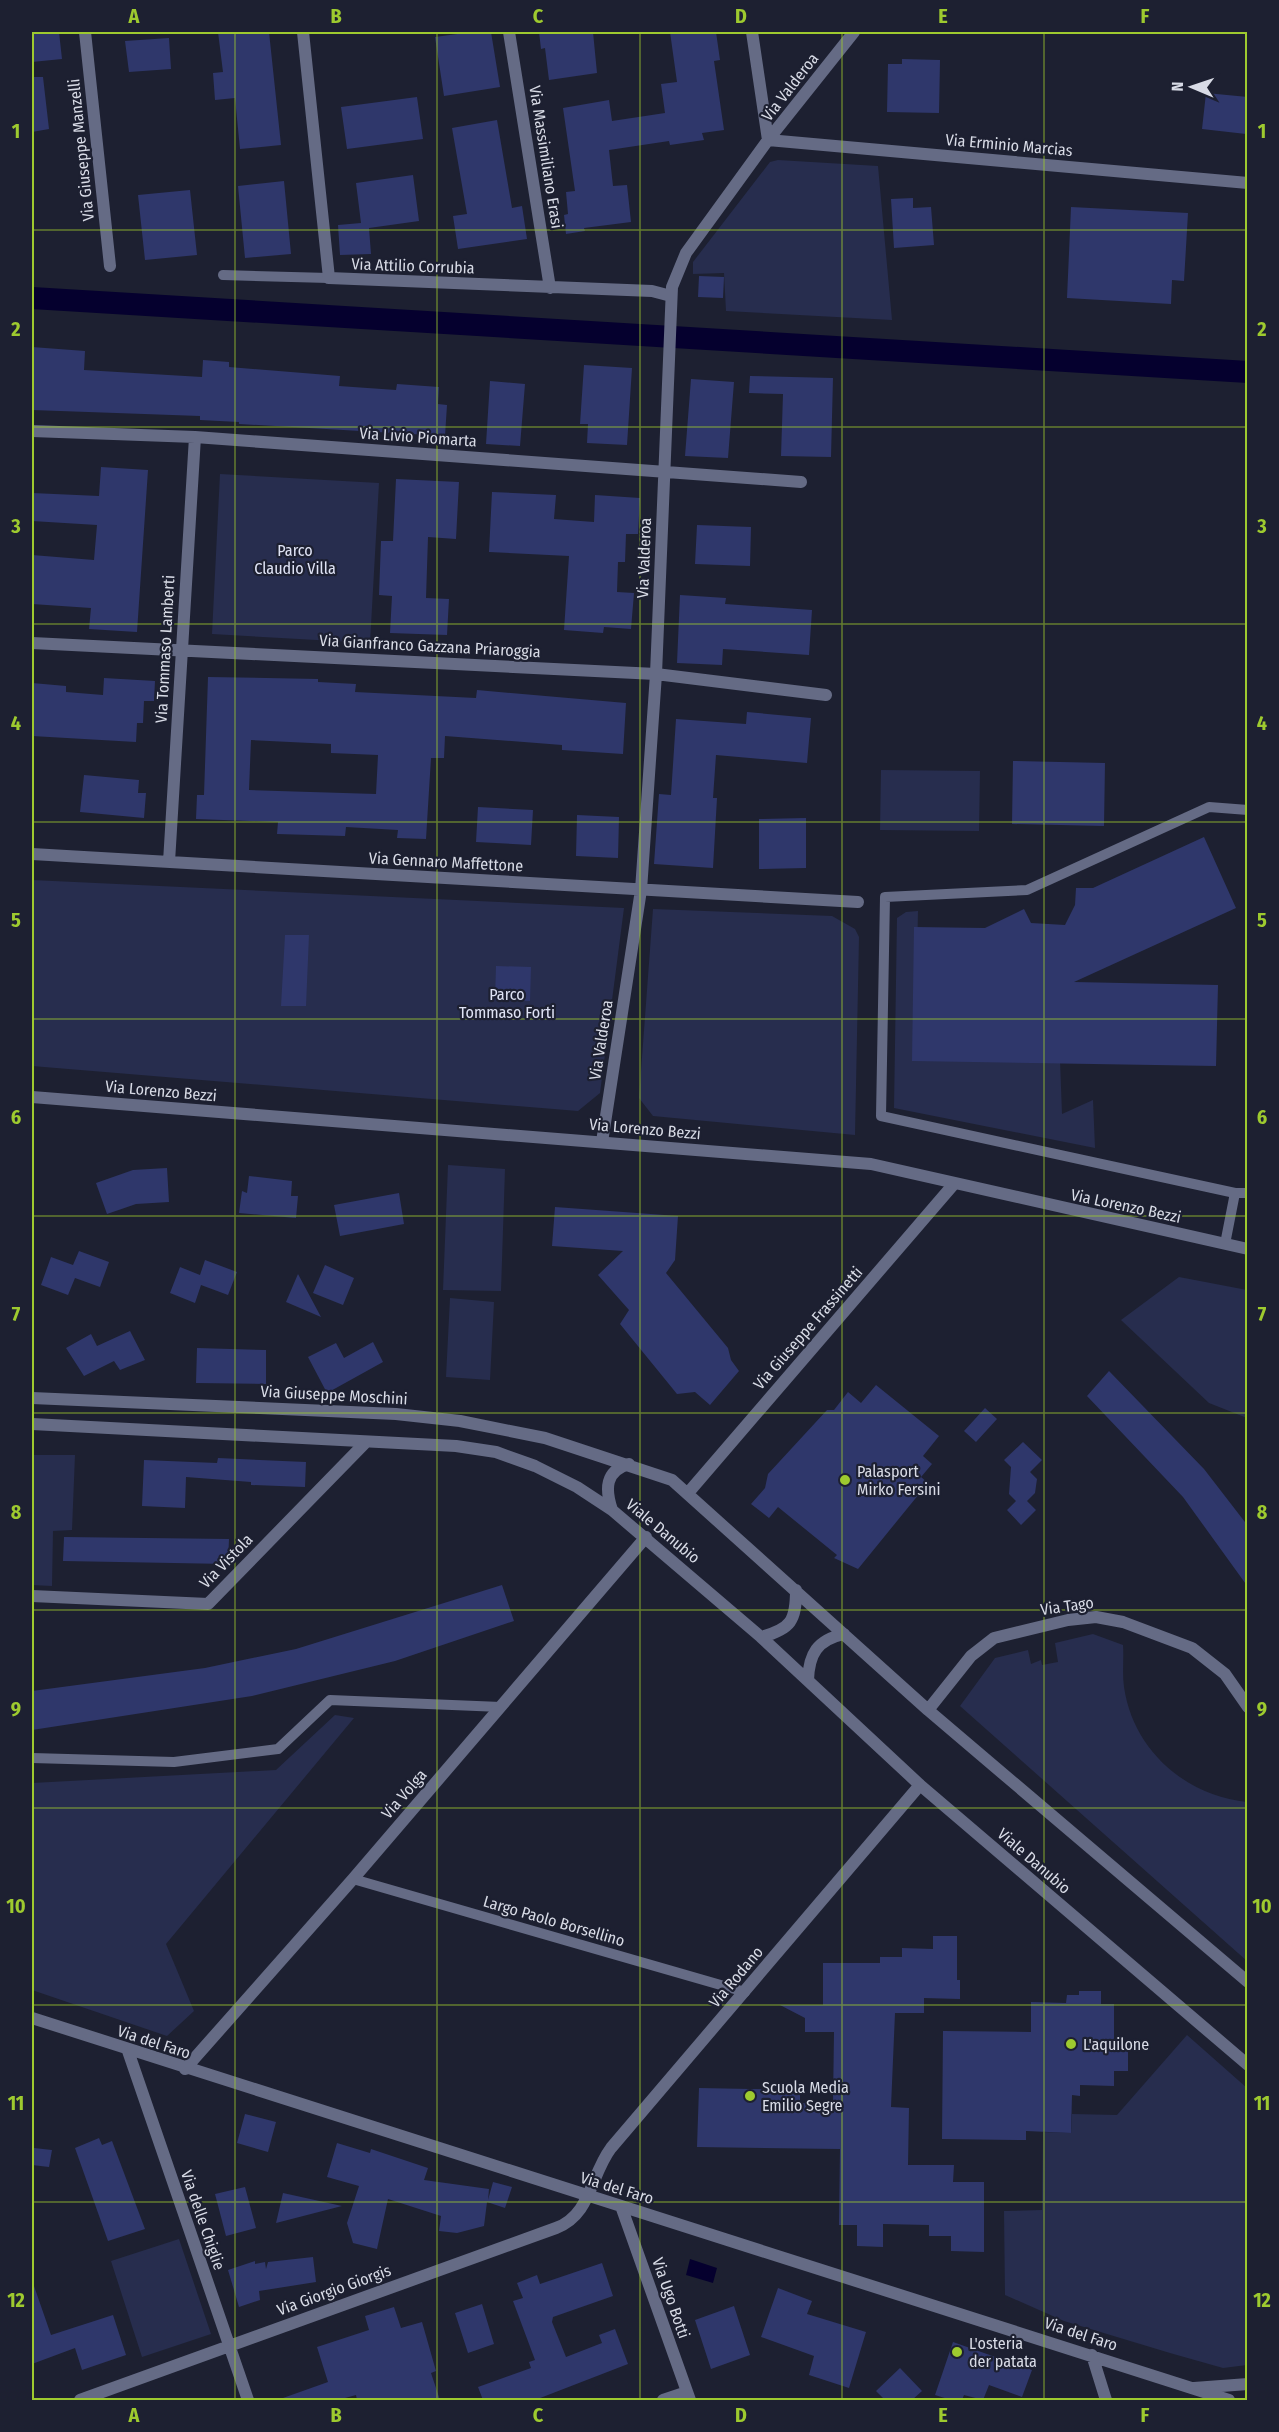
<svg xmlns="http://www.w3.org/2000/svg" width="1279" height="2432" font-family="'Fira Sans Condensed',sans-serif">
	<rect width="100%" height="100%" fill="#1d2031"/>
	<path fill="#272d4e" d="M 778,160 L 878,166 L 892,320 L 726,311 L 724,273 L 693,274 L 693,262 L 770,162 Z
		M 220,474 L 379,483 L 370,643 L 212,634 Z
		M 881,770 L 980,771 L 979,831 L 880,830 Z
		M 32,880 L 624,908 L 600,1093 L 578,1111 L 32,1066 Z
		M 653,909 L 832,916 L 855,929 L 859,937 L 855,1135 L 653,1116 L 639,1098 Z
		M 918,911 L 915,1055 L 1060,1060 L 1062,1114 L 1093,1100 L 1095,1148 L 894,1108 L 897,918 L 906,912 Z
		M 448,1165 L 505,1169 L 501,1291 L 443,1290 Z
		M 1179,1277 L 1247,1290 L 1247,1418 L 1209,1403 L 1121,1320 Z
		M 450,1298 L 494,1302 L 490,1380 L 446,1377 Z
		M 32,1455 L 75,1455 L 72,1530 L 53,1531 L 52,1586 L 32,1585 Z
		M 1093,1634 L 1123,1645 C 1124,1659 1122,1673 1124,1687 C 1133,1750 1186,1796 1247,1802 L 1247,1961 L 960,1706 L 995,1658 L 1028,1650 L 1031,1664 L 1041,1660 L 1042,1665 L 1058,1662 L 1055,1643 Z
		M 335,1715 L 354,1718 L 166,1944 L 194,2011 L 167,2036 L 32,1990 L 32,1783 L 276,1770 Z
		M 1187,2035 L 1247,2088 L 1247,2365 L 1223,2368 L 1170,2353 L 1064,2321 L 1005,2295 L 1004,2211 L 1042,2210 L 1043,2132 L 1071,2133 L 1072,2114 L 1117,2115 Z
		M 179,2239 L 211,2334 L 142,2357 L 111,2261 Z"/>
	<path fill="#05002e" d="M 690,2259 L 717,2268 L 713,2283 L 686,2275 Z"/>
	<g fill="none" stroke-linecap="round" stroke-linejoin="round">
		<path stroke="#05002e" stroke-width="22" d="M 32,298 L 1248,372"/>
	</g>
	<path fill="#2f376b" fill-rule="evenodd" d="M 32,32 L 59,32 L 62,59 L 32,62 Z
		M 218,32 L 269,32 L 281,145 L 240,149 L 235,98 L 215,100 L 213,73 L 223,72 Z
		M 472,32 L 491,32 L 500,87 L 444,96 L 435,37 Z
		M 539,32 L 593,32 L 597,73 L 549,80 L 545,48 L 541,49 Z
		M 670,32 L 716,32 L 720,60 L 714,61 L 724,130 L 702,133 L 704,140 L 670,145 L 669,141 L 609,150 L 613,186 L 627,185 L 631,222 L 584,228 L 585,231 L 566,234 L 564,215 L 568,214 L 566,192 L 575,191 L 563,108 L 609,100 L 612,121 L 665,113 L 661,84 L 677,82 Z
		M 169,38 L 171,69 L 129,72 L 125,41 Z
		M 902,59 L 940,60 L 939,113 L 887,112 L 888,64 L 902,64 Z
		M 32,77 L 43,77 L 49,129 L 32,132 Z
		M 1206,93 L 1248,97 L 1246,134 L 1202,129 Z
		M 417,97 L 423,139 L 347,149 L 341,107 Z
		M 497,120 L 512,208 L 522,206 L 527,239 L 458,249 L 453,216 L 467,214 L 452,128 Z
		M 413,175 L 419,221 L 369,228 L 371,254 L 340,255 L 338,225 L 361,223 L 356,183 Z
		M 284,181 L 291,254 L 245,258 L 238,186 Z
		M 190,190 L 197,255 L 145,260 L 138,195 Z
		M 913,198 L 913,208 L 931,207 L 934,245 L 894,248 L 891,199 Z
		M 1071,207 L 1188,213 L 1184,281 L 1172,280 L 1171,304 L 1067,298 Z
		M 699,276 L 724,277 L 723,298 L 698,297 Z
		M 32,347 L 85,351 L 84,370 L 202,377 L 203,360 L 229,362 L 229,367 L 340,376 L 339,386 L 396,390 L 397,384 L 439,387 L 438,404 L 447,405 L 445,436 L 239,424 L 239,422 L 200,420 L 200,416 L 32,410 Z
		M 584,365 L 632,368 L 627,445 L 587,443 L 588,424 L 580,424 Z
		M 750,376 L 833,378 L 831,457 L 781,456 L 783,394 L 749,393 Z
		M 691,379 L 734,382 L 728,458 L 685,456 Z
		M 490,381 L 525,384 L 520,446 L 486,444 Z
		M 101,467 L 148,470 L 137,632 L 89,629 L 91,608 L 32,604 L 32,555 L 94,560 L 97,525 L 32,521 L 32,493 L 99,496 Z
		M 396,479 L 459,482 L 456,539 L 428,537 L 426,598 L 449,599 L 447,635 L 390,633 L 392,596 L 379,595 L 381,541 L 393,541 Z
		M 492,492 L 556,495 L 554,519 L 594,522 L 595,495 L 640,498 L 638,534 L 626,534 L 625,562 L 618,562 L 617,592 L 634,593 L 631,629 L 604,627 L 603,633 L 564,630 L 569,556 L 489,552 Z
		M 697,525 L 751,527 L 750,566 L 695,564 Z
		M 680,595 L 726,598 L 725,604 L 812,610 L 809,655 L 723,649 L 722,665 L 677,663 Z
		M 208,677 L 318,679 L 318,682 L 356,684 L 355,692 L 476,698 L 477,690 L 626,703 L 623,754 L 562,750 L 562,745 L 445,736 L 444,758 L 431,758 L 426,839 L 397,838 L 398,830 L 346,827 L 345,836 L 277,834 L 278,822 L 196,819 L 197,795 L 204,795 ZM 251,740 L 331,744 L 331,753 L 378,755 L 376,794 L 249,790 Z
		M 104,678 L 155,681 L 154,701 L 144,701 L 143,723 L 137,723 L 136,742 L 32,736 L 32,683 L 66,686 L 66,692 L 103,695 Z
		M 747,712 L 811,718 L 807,763 L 716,755 L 713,798 L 717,798 L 713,868 L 654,864 L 659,794 L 671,795 L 676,719 L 746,724 Z
		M 1013,761 L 1105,763 L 1104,826 L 1012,824 Z
		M 84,775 L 139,780 L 138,793 L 146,793 L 144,818 L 80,812 Z
		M 478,807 L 533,810 L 531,845 L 476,842 Z
		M 577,815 L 619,817 L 618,858 L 576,856 Z
		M 806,818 L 806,868 L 759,869 L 759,819 Z
		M 1204,837 L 1236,908 L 1074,982 L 1218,985 L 1216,1066 L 912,1061 L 914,927 L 985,928 L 1024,909 L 1031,923 L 1065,925 L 1075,905 L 1076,888 L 1093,888 Z
		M 285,935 L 309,935 L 306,1006 L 281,1006 Z
		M 496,966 L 531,967 L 530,1001 L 495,1000 Z
		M 167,1168 L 169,1202 L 136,1204 L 107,1214 L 96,1183 L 133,1170 Z
		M 249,1176 L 292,1181 L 291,1196 L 298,1196 L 296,1218 L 239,1213 L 242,1191 L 247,1193 Z
		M 399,1193 L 404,1224 L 340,1236 L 334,1205 Z
		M 555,1207 L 678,1216 L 675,1260 L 666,1273 L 728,1348 L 731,1360 L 739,1371 L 710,1405 L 695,1392 L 677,1394 L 620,1324 L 629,1310 L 598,1275 L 623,1251 L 552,1246 Z
		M 79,1251 L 109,1262 L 100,1287 L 75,1278 L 68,1295 L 41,1285 L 51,1257 L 73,1265 Z
		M 205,1260 L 237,1272 L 228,1295 L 201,1285 L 195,1303 L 170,1293 L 180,1267 L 200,1275 Z
		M 325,1265 L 354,1278 L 343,1305 L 313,1293 Z
		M 298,1274 L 321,1317 L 286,1302 Z
		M 130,1331 L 145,1360 L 120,1370 L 114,1361 L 84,1376 L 66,1348 L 91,1334 L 97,1346 Z
		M 373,1342 L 383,1362 L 327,1393 L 308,1357 L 336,1343 L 344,1358 Z
		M 197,1348 L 266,1350 L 266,1384 L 196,1383 Z
		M 1109,1371 L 1204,1469 L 1248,1526 L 1248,1587 L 1183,1497 L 1087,1396 Z
		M 876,1385 L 939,1436 L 923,1456 L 932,1464 L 921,1477 L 928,1483 L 858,1569 L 834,1558 L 837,1555 L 778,1507 L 769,1518 L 751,1504 L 765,1488 L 768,1474 L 827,1410 L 834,1410 L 848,1392 L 861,1403 Z
		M 985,1408 L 997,1419 L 976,1442 L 964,1431 Z
		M 1023,1442 L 1042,1460 L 1030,1472 L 1037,1479 L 1035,1493 L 1027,1501 L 1036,1510 L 1021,1525 L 1007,1510 L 1016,1501 L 1009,1494 L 1011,1467 L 1004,1460 Z
		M 218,1458 L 306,1462 L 305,1487 L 251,1485 L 251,1482 L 186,1477 L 185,1508 L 142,1506 L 144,1460 L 217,1463 Z
		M 64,1537 L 229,1539 L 228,1564 L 63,1561 Z
		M 502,1585 L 514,1621 L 395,1661 L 252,1696 L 32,1730 L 32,1691 L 205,1668 L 296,1649 Z
		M 933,1936 L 957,1936 L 957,1980 L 960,1980 L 960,1999 L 924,1998 L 924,2013 L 895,2013 L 891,2107 L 909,2108 L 908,2165 L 954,2165 L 953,2182 L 984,2182 L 984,2252 L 951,2251 L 951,2236 L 929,2236 L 929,2225 L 883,2224 L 883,2247 L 857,2246 L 857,2225 L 839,2225 L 840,2149 L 697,2147 L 699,2088 L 800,2090 L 800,2103 L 833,2103 L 834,2032 L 805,2032 L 805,2018 L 780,2005 L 823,2005 L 823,1963 L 880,1963 L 880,1957 L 902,1957 L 902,1948 L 933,1949 Z
		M 1079,1991 L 1101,1991 L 1101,2004 L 1114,2004 L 1114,2039 L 1124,2039 L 1124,2049 L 1128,2050 L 1128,2071 L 1114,2071 L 1114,2086 L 1080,2085 L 1080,2096 L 1072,2095 L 1071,2133 L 1026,2131 L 1026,2140 L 942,2139 L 943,2031 L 1031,2032 L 1031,2002 L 1066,2003 L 1067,1995 L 1079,1995 Z
		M 245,2114 L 276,2122 L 268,2152 L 237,2143 Z
		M 99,2138 L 102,2145 L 112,2141 L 145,2229 L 108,2241 L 75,2148 Z
		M 337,2143 L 370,2153 L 371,2149 L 428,2168 L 424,2180 L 489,2189 L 488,2200 L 493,2182 L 512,2187 L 505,2208 L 487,2202 L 484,2226 L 457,2233 L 439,2231 L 441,2216 L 388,2199 L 377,2249 L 353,2243 L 347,2223 L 359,2186 L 327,2177 Z
		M 34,2148 L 52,2150 L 49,2167 L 32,2165 Z
		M 245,2187 L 256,2228 L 226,2236 L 215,2194 Z
		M 283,2193 L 342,2206 L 276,2223 Z
		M 313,2257 L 316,2282 L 259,2291 L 260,2300 L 239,2307 L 228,2270 L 255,2261 L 255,2264 L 265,2262 L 266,2269 L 268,2262 Z
		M 602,2263 L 613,2296 L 553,2317 L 552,2322 L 566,2357 L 602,2343 L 599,2335 L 615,2329 L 628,2364 L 535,2400 L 483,2400 L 478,2387 L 531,2368 L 529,2362 L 535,2360 L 513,2301 L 523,2298 L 517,2283 L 537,2275 L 540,2284 Z
		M 34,2286 L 51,2335 L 113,2315 L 126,2355 L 82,2370 L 75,2348 L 32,2364 L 32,2287 Z
		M 778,2288 L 812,2301 L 807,2314 L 866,2332 L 849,2388 L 809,2375 L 814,2356 L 761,2337 Z
		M 482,2304 L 494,2344 L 468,2353 L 455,2313 Z
		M 734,2306 L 750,2355 L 711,2369 L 695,2320 Z
		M 394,2307 L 401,2328 L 422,2322 L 436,2371 L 431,2373 L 440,2400 L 357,2400 L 356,2395 L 338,2400 L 284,2400 L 283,2398 L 328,2382 L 317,2347 L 369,2330 L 365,2316 Z
		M 953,2342 L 1032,2370 L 1022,2397 L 989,2385 L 983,2400 L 964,2395 L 962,2400 L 951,2400 L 935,2395 Z
		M 900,2368 L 922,2391 L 912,2400 L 885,2400 L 876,2391 Z"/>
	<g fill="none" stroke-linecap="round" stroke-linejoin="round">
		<path stroke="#656b85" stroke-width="10" d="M 223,275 L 329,278
			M 1248,810 L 1209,807 L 1027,890 L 885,897 L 881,1116 L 1235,1193 L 1248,1193
			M 1225,1244 L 1235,1193
			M 32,1758 L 174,1762 L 278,1749 L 330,1700 L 501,1707
			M 353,1879 L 745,1992"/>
		<path stroke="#656b85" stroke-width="12" d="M 85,32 L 110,266
			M 303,32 L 329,278 L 652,291 L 671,296
			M 509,32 L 550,288
			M 752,32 L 768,140 L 1248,183
			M 32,431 L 195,437 L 801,482
			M 32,643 L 656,674 L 826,695
			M 32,854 L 858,902
			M 169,862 L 195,437
			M 602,1142 L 641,890 L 656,674 L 672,287 L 686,253 L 768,140 L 854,32
			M 32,1398 L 396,1414 L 460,1421 L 545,1438 L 672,1480 L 928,1710 L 1248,1982
			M 32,1424 L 456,1446 L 496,1452 L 535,1466 L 577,1487 L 612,1510 L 761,1637 L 920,1785 L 1248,2065
			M 688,1493 L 953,1185
			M 612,1510 C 605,1489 605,1471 629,1464
			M 32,1596 L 208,1604 L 366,1442
			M 761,1637 C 791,1629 796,1621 796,1590
			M 808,1680 C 809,1654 817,1640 844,1634
			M 928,1710 L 971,1656 L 994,1638 L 1068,1620 L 1096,1617 L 1123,1622 L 1192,1648 L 1225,1674 L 1248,1707
			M 32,2018 L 1229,2400
			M 128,2051 L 248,2400
			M 185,2069 L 353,1879 L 646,1537
			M 621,2206 L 690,2400
			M 1092,2355 L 1106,2400
			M 1194,2388 L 1248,2384
			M 80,2400 L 556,2228 C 591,2215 590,2176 611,2148 L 920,1785
			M 663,2400 L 687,2392"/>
		<path stroke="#656b85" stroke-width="12" d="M 32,1097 L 871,1164 L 1248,1249"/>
	</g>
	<path fill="none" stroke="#9eca2f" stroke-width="1.5" stroke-opacity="0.55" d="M 235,32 L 235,2400M 437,32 L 437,2400M 640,32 L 640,2400M 842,32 L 842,2400M 1044,32 L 1044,2400M 32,230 L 1248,230M 32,427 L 1248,427M 32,624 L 1248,624M 32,822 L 1248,822M 32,1019 L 1248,1019M 32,1216 L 1248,1216M 32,1413 L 1248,1413M 32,1610 L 1248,1610M 32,1808 L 1248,1808M 32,2005 L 1248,2005M 32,2202 L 1248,2202"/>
	<g fill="#9eca2f" stroke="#1d2031" stroke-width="2">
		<circle cx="845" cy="1480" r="6"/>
		<circle cx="1071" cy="2044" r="6"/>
		<circle cx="750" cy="2096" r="6"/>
		<circle cx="957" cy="2352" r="6"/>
	</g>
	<g text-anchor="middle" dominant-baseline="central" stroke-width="4.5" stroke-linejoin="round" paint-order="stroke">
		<g font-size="16" fill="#d8dbe6" stroke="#1d2031">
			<text transform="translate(790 87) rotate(-52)">Via Valderoa</text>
			<text transform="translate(1009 145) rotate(5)">Via Erminio Marcias</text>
			<text transform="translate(81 150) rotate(-96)">Via Giuseppe Manzelli</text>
			<text transform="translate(546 157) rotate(81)">Via Massimiliano Erasi</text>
			<text transform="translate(413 266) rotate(2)">Via Attilio Corrubia</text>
			<text transform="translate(418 437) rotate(4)">Via Livio Piomarta</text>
			<text transform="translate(644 558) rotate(-88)">Via Valderoa</text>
			<text transform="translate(430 646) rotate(3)">Via Gianfranco Gazzana Priaroggia</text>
			<text transform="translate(165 649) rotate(-87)">Via Tommaso Lamberti</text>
			<text transform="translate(446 862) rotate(3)">Via Gennaro Maffettone</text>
			<text transform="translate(601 1040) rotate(-81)">Via Valderoa</text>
			<text transform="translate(161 1091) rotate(5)">Via Lorenzo Bezzi</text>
			<text transform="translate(645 1129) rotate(5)">Via Lorenzo Bezzi</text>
			<text transform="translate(1126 1206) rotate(12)">Via Lorenzo Bezzi</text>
			<text transform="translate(808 1328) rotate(-49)">Via Giuseppe Frassinetti</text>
			<text transform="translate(334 1395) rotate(3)">Via Giuseppe Moschini</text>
			<text transform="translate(663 1531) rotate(40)">Viale Danubio</text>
			<text transform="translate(226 1561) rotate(-46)">Via Vistola</text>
			<text transform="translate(1067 1606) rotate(-8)">Via Tago</text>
			<text transform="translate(404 1794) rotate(-49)">Via Volga</text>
			<text transform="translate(1034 1861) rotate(41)">Viale Danubio</text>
			<text transform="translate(554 1921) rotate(16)">Largo Paolo Borsellino</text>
			<text transform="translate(736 1977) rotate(-50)">Via Rodano</text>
			<text transform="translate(154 2042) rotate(18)">Via del Faro</text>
			<text transform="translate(617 2188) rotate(17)">Via del Faro</text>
			<text transform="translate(203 2220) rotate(71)">Via delle Chiglie</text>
			<text transform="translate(334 2290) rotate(-20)">Via Giorgio Giorgis</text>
			<text transform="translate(671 2298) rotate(71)">Via Ugo Botti</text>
			<text transform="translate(1081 2334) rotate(18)">Via del Faro</text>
		</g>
		<g font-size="16" fill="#dfe3f5" stroke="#1d2031">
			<text x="295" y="550">Parco<tspan x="295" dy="18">Claudio Villa</tspan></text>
			<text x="507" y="994">Parco<tspan x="507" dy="18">Tommaso Forti</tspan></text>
		</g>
		<g font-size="16" fill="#d8dbe6" stroke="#1d2031" text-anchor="start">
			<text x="857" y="1471">Palasport<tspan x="857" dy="18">Mirko Fersini</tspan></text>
			<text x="1083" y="2044">L'aquilone</text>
			<text x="762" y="2087">Scuola Media<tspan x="762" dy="18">Emilio Segre</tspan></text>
			<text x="969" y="2343">L'osteria<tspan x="969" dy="18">der patata</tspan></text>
		</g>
	</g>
	<rect width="1279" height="2432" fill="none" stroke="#1d2031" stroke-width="66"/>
	<g transform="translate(1192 87) rotate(272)" stroke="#1d2031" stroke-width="4.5" paint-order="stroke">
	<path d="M0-4.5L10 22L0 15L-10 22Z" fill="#d8dbe6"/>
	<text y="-9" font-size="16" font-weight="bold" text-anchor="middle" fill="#d8dbe6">N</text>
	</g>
	<rect x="33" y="33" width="1213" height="2366" fill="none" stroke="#9eca2f" stroke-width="2"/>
	<g font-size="20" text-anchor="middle" font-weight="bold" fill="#9eca2f">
		<text x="134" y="23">A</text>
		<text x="336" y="23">B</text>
		<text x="538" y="23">C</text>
		<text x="741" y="23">D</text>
		<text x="943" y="23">E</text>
		<text x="1145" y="23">F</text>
		<text x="16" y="138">1</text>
		<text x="1262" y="138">1</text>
		<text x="16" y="336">2</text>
		<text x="1262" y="336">2</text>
		<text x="16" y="533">3</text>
		<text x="1262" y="533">3</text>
		<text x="16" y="730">4</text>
		<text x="1262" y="730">4</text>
		<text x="16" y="927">5</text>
		<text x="1262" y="927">5</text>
		<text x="16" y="1124">6</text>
		<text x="1262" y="1124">6</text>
		<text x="16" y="1321">7</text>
		<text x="1262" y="1321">7</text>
		<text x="16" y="1519">8</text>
		<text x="1262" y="1519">8</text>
		<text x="16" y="1716">9</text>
		<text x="1262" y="1716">9</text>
		<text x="16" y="1913">10</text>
		<text x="1262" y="1913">10</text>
		<text x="16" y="2110">11</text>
		<text x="1262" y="2110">11</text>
		<text x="16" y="2307">12</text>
		<text x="1262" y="2307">12</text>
		<text x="134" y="2422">A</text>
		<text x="336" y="2422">B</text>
		<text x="538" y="2422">C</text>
		<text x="741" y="2422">D</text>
		<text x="943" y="2422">E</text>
		<text x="1145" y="2422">F</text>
	</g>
</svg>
